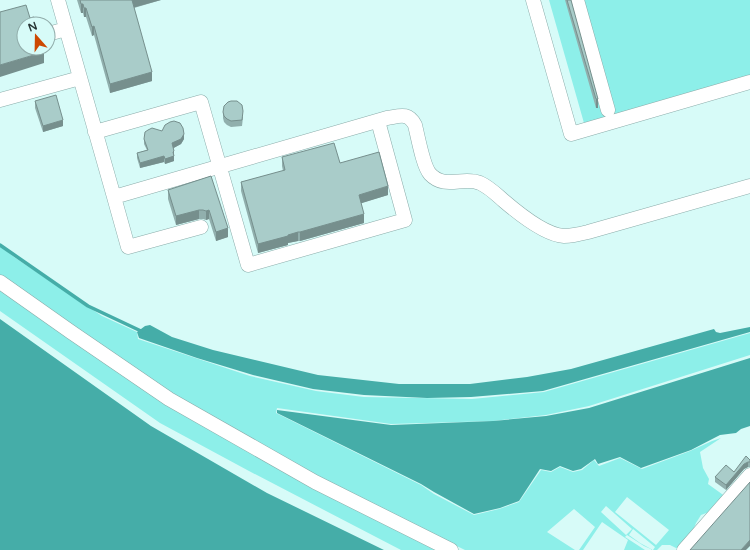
<svg xmlns="http://www.w3.org/2000/svg" width="750" height="550" font-family="'Varela Round',sans-serif">
	<rect width="100%" height="100%" fill="#d7fbf8"/>
	<path fill="#8defe9" fill-rule="evenodd" d="M 549,0 L 750,0 L 750,77 L 584,123 Z
		M 0,246 L 14,257 L 102,316 L 137,332 L 138,339 L 250,376 L 316,391 L 364,397 L 472,399 L 544,392 L 750,333 L 750,355 L 589,406 L 546,415 L 493,421 L 391,424 L 277,408 L 276,413 L 421,485 L 434,494 L 474,515 L 499,509 L 519,502 L 541,470 L 551,472 L 560,467 L 573,472 L 582,470 L 594,460 L 599,466 L 620,458 L 642,469 L 690,451 L 712,441 L 721,438 L 700,452 L 703,468 L 709,479 L 708,484 L 726,497 L 709,512 L 701,515 L 696,523 L 692,533 L 680,550 L 670,545 L 662,545 L 657,550 L 653,550 L 655,547 L 633,529 L 629,535 L 640,543 L 653,550 L 644,546 L 627,535 L 625,537 L 645,550 L 624,550 L 628,540 L 602,522 L 583,550 L 579,550 L 595,527 L 574,509 L 547,532 L 575,550 L 465,550 L 393,515 L 258,446 L 171,395 L 0,277 ZM 627,497 L 669,530 L 656,545 L 615,512 ZM 606,506 L 632,529 L 626,535 L 601,512 Z
		M 0,287 L 56,328 L 445,550 L 401,550 L 249,471 L 160,423 L 0,311 Z"/>
	<path fill="#45ada8" d="M 0,319 L 151,426 L 267,493 L 384,550 L 0,550 Z
		M 150,325 L 172,337 L 213,350 L 318,375 L 399,384 L 470,384 L 527,377 L 571,369 L 714,329 L 716,332 L 720,333 L 750,327 L 750,332 L 543,391 L 471,397 L 427,398 L 364,395 L 313,389 L 253,375 L 197,358 L 139,338 L 137,332 L 145,326 Z
		M 750,358 L 750,426 L 741,429 L 736,433 L 720,435 L 691,450 L 641,468 L 620,457 L 598,464 L 595,459 L 581,469 L 573,471 L 560,466 L 551,471 L 540,469 L 519,501 L 500,508 L 474,514 L 434,492 L 421,484 L 277,413 L 277,410 L 391,425 L 493,421 L 546,416 L 589,408 Z"/>
	<g fill="none" stroke-linecap="round" stroke-linejoin="round">
		<path stroke="#45ada8" stroke-width="3.5" d="M 0,245 L 88,306 L 141,331"/>
		<g stroke="#8bacaa" stroke-width="15">
			<path id="minor" d="M 58,0 L 114,197 L 387,118 C 400,116 408,112 415,125 C 418,137 423,166 430,174 C 445,190 463,176 480,183 C 489,187 496,194 504,201 C 518,213 545,235 564,236 C 572,236 580,234 588,232 L 750,186
				M 533,0 L 571,134 L 750,82
				M 577,0 L 608,110
				M 48,34 L 66,29
				M 0,100 L 80,78
				M 95,132 L 201,102 L 248,265 L 405,220 L 378,121
				M 114,197 L 128,247 L 201,227
				M 0,282 L 71,332 L 169,399 L 315,482 L 451,550
				M 684,550 L 750,475"/>
		</g>
		<use href="#minor" stroke="#fff" stroke-width="14"/>
	</g>
	<path fill="#91afad" d="M 77,0 L 161,0 L 134,8 L 152,81 L 110,93 L 94,35 L 92,36 L 86,17 L 84,17 L 83,13 L 81,13 Z
		M 565,0 L 571,0 L 598,108 L 596,108 Z
		M 35,101 L 63,126 L 43,132 L 35,108 Z
		M 223,112 L 243,117 L 242,126 L 231,127 L 227,125 L 224,122 L 223,118 Z
		M 162,131 L 184,139 L 181,144 L 173,148 L 174,151 L 174,161 L 165,164 L 164,162 L 140,168 L 137,158 L 137,153 L 147,150 L 144,144 L 144,139 Z
		M 282,157 L 340,163 L 388,195 L 361,203 L 364,223 L 300,241 L 298,241 L 288,243 L 288,245 L 258,253 L 241,191 L 241,182 L 283,171 L 282,166 Z
		M 211,176 L 228,237 L 216,241 L 209,219 L 206,220 L 203,219 L 199,219 L 176,225 L 168,199 L 168,190 Z
		M 750,460 L 750,467 L 748,467 L 744,469 L 726,490 L 715,482 L 715,477 L 734,472 Z"/>
	<path fill="#768f8d" d="M 132,0 L 161,0 L 132,8 Z
		M 81,4 L 83,4 L 83,13 L 81,13 Z
		M 84,8 L 86,8 L 86,17 L 84,17 Z
		M 94,26 L 94,35 L 92,36 L 92,27 Z
		M 44,52 L 44,63 L 0,77 L 0,65 Z
		M 152,72 L 152,81 L 110,93 L 110,84 Z
		M 596,99 L 598,99 L 598,108 L 596,108 Z
		M 63,120 L 63,126 L 43,132 L 43,126 Z
		M 184,134 L 184,139 L 181,144 L 172,149 L 172,143 Z
		M 174,151 L 174,161 L 165,164 L 165,159 L 173,152 Z
		M 164,156 L 164,162 L 140,168 L 140,163 Z
		M 388,186 L 388,195 L 359,204 L 359,195 Z
		M 199,210 L 199,219 L 176,225 L 176,216 Z
		M 209,210 L 209,219 L 206,220 L 206,211 Z
		M 364,214 L 364,223 L 300,241 L 300,232 Z
		M 228,228 L 228,237 L 216,241 L 216,232 Z
		M 298,232 L 298,241 L 288,243 L 288,245 L 258,253 L 258,244 Z
		M 748,462 L 748,467 L 744,469 L 726,490 L 726,485 L 744,464 Z
		M 750,540 L 750,546 L 746,550 L 741,550 Z"/>
	<path fill="#a9ccc9" stroke="#768f8d" d="M 80,0 L 132,0 L 152,72 L 110,84 L 94,26 L 92,27 L 86,8 L 84,8 L 83,4 L 81,4 Z
		M 567,0 L 571,0 L 598,99 L 596,99 Z
		M 26,5 L 30,18 L 34,17 L 36,24 L 24,24 L 24,48 L 43,48 L 44,52 L 0,65 L 0,12 Z
		M 56,95 L 63,120 L 43,126 L 35,101 Z
		M 231,101 L 237,101 L 242,105 L 243,111 L 242,120 L 231,121 L 227,119 L 224,116 L 223,112 L 224,106 L 228,102 Z
		M 174,121 L 180,123 L 183,128 L 184,134 L 181,139 L 172,143 L 174,151 L 173,152 L 174,156 L 165,159 L 164,156 L 140,163 L 137,153 L 148,150 L 144,139 L 145,132 L 148,130 L 152,128 L 162,131 L 165,125 L 170,122 Z
		M 334,143 L 340,163 L 379,152 L 388,186 L 359,195 L 364,214 L 300,232 L 298,232 L 288,235 L 288,236 L 258,244 L 241,182 L 285,170 L 282,157 Z
		M 211,176 L 228,228 L 216,232 L 209,210 L 206,211 L 203,210 L 199,210 L 176,216 L 168,190 Z
		M 746,456 L 750,460 L 750,462 L 748,462 L 744,464 L 726,485 L 715,477 L 726,465 L 734,472 Z
		M 750,482 L 750,540 L 741,550 L 690,550 Z"/>
	<g transform="translate(36 36) rotate(340)"><circle r="19" fill="#d7fbf8" stroke="#91acaa"/>
	<path d="M0-3L7 15L0 10L-7 15Z" fill="#cd4800"/>
	<text y="-6" font-size="11" font-weight="bold" text-anchor="middle" fill="#273534">N</text>
	</g>
</svg>
